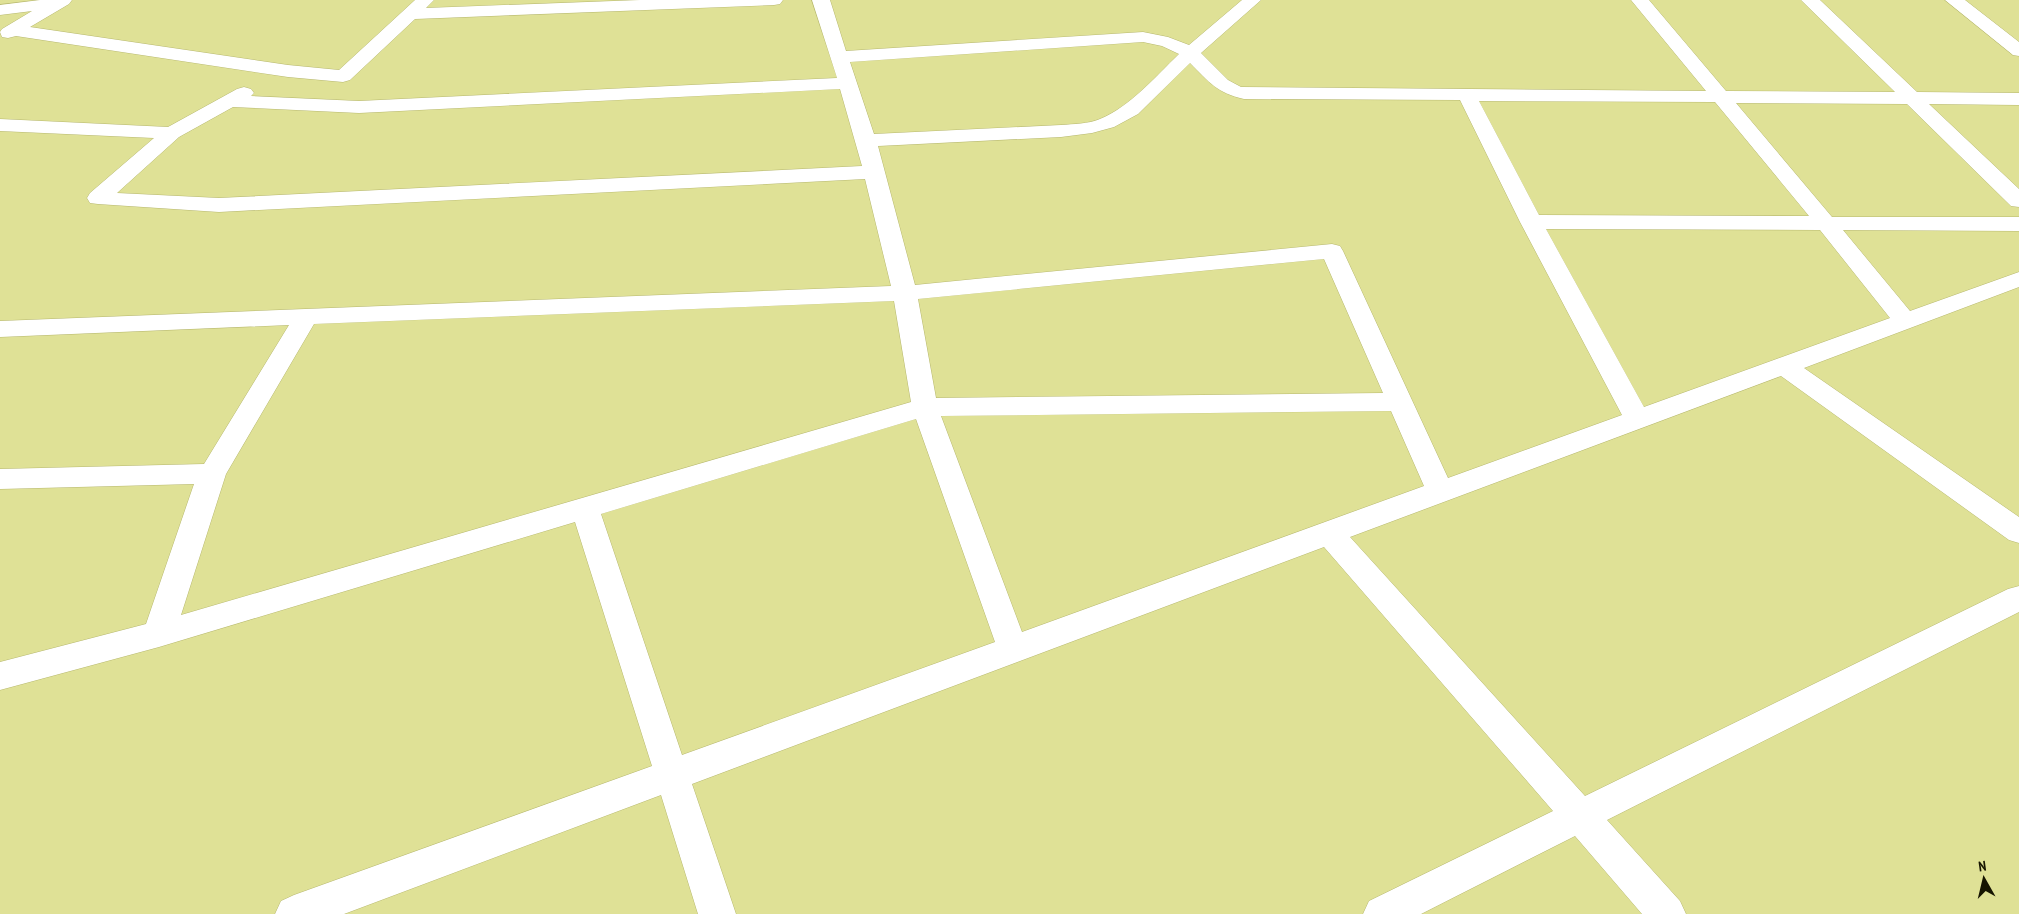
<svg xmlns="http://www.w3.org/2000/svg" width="2019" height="914" font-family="'PT Sans Narrow',sans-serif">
	<rect width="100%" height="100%" fill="#dfe196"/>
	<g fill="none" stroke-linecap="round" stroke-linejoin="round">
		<g stroke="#b7b86f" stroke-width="1">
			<path id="minor" d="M 40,0 L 72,0 L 69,4 L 30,27 L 288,65 L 339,70 L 415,0 L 434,0 L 426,8 L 640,0 L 783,0 L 780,4 L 774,5 L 415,19 L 350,80 L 343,82 L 288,77 L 16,36 L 8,38 L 2,37 L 0,32 L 2,29 L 32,11 L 0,15 L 0,5 Z
				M 812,0 L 830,0 L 846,51 L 1143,32 L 1168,37 L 1189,45 L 1242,0 L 1261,0 L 1201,53 L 1228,80 L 1241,87 L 1706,91 L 1631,0 L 1649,0 L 1726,91 L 1895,92 L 1801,0 L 1820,0 L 1917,92 L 2019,93 L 2019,105 L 1929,104 L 2019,189 L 2019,207 L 2011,206 L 1907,104 L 1736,103 L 1832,217 L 2019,217 L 2019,231 L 1843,230 L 1910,311 L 2019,272 L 2019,287 L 1804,368 L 2019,517 L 2019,543 L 2009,540 L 1781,376 L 1350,537 L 1585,796 L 2008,589 L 2019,586 L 2019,612 L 1607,820 L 1680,901 L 1686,914 L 1642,914 L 1575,836 L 1421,914 L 1363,914 L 1369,901 L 1553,811 L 1324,547 L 692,784 L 736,914 L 698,914 L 661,795 L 344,914 L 275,914 L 281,901 L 294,895 L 652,766 L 575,522 L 159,647 L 0,690 L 0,662 L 146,624 L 194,484 L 0,489 L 0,469 L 204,464 L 289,325 L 0,337 L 0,321 L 891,286 L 865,179 L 219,212 L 98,204 L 90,203 L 87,198 L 90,193 L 154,138 L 0,131 L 0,119 L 168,127 L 237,89 L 244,87 L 251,89 L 254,93 L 251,96 L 359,101 L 837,78 ZM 1143,42 L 1162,46 L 1179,54 C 1155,77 1131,106 1100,119 C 1088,124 1074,124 1061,125 L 874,134 L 850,62 ZM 1190,63 C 1209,82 1217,93 1244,99 L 1460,100 L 1520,222 L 1622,415 L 1448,478 L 1343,251 L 1340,246 L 1332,244 L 915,285 L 878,146 L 1061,137 L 1092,133 L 1114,127 L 1138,114 ZM 840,89 L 862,166 L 219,198 L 117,193 L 179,137 L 233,107 L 359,113 ZM 1479,101 L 1715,102 L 1809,216 L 1539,215 ZM 1546,229 L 1820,230 L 1890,318 L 1644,407 ZM 1324,259 L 1383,393 L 936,398 L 918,299 ZM 894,301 L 911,402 L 181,615 L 226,474 L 314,324 ZM 1391,411 L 1424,486 L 1022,632 L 941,416 ZM 916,419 L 995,642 L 682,755 L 601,514 Z
				M 1945,0 L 1965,0 L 2019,42 L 2019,56 L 2013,55 Z"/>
		</g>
		<use href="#minor" fill="#fff" fill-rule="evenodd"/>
	</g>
	<g transform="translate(1984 879) rotate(352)" stroke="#dfe196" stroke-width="4" paint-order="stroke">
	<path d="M0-4L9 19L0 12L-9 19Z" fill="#161500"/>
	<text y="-8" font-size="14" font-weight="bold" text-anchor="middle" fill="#161500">N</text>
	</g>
</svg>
